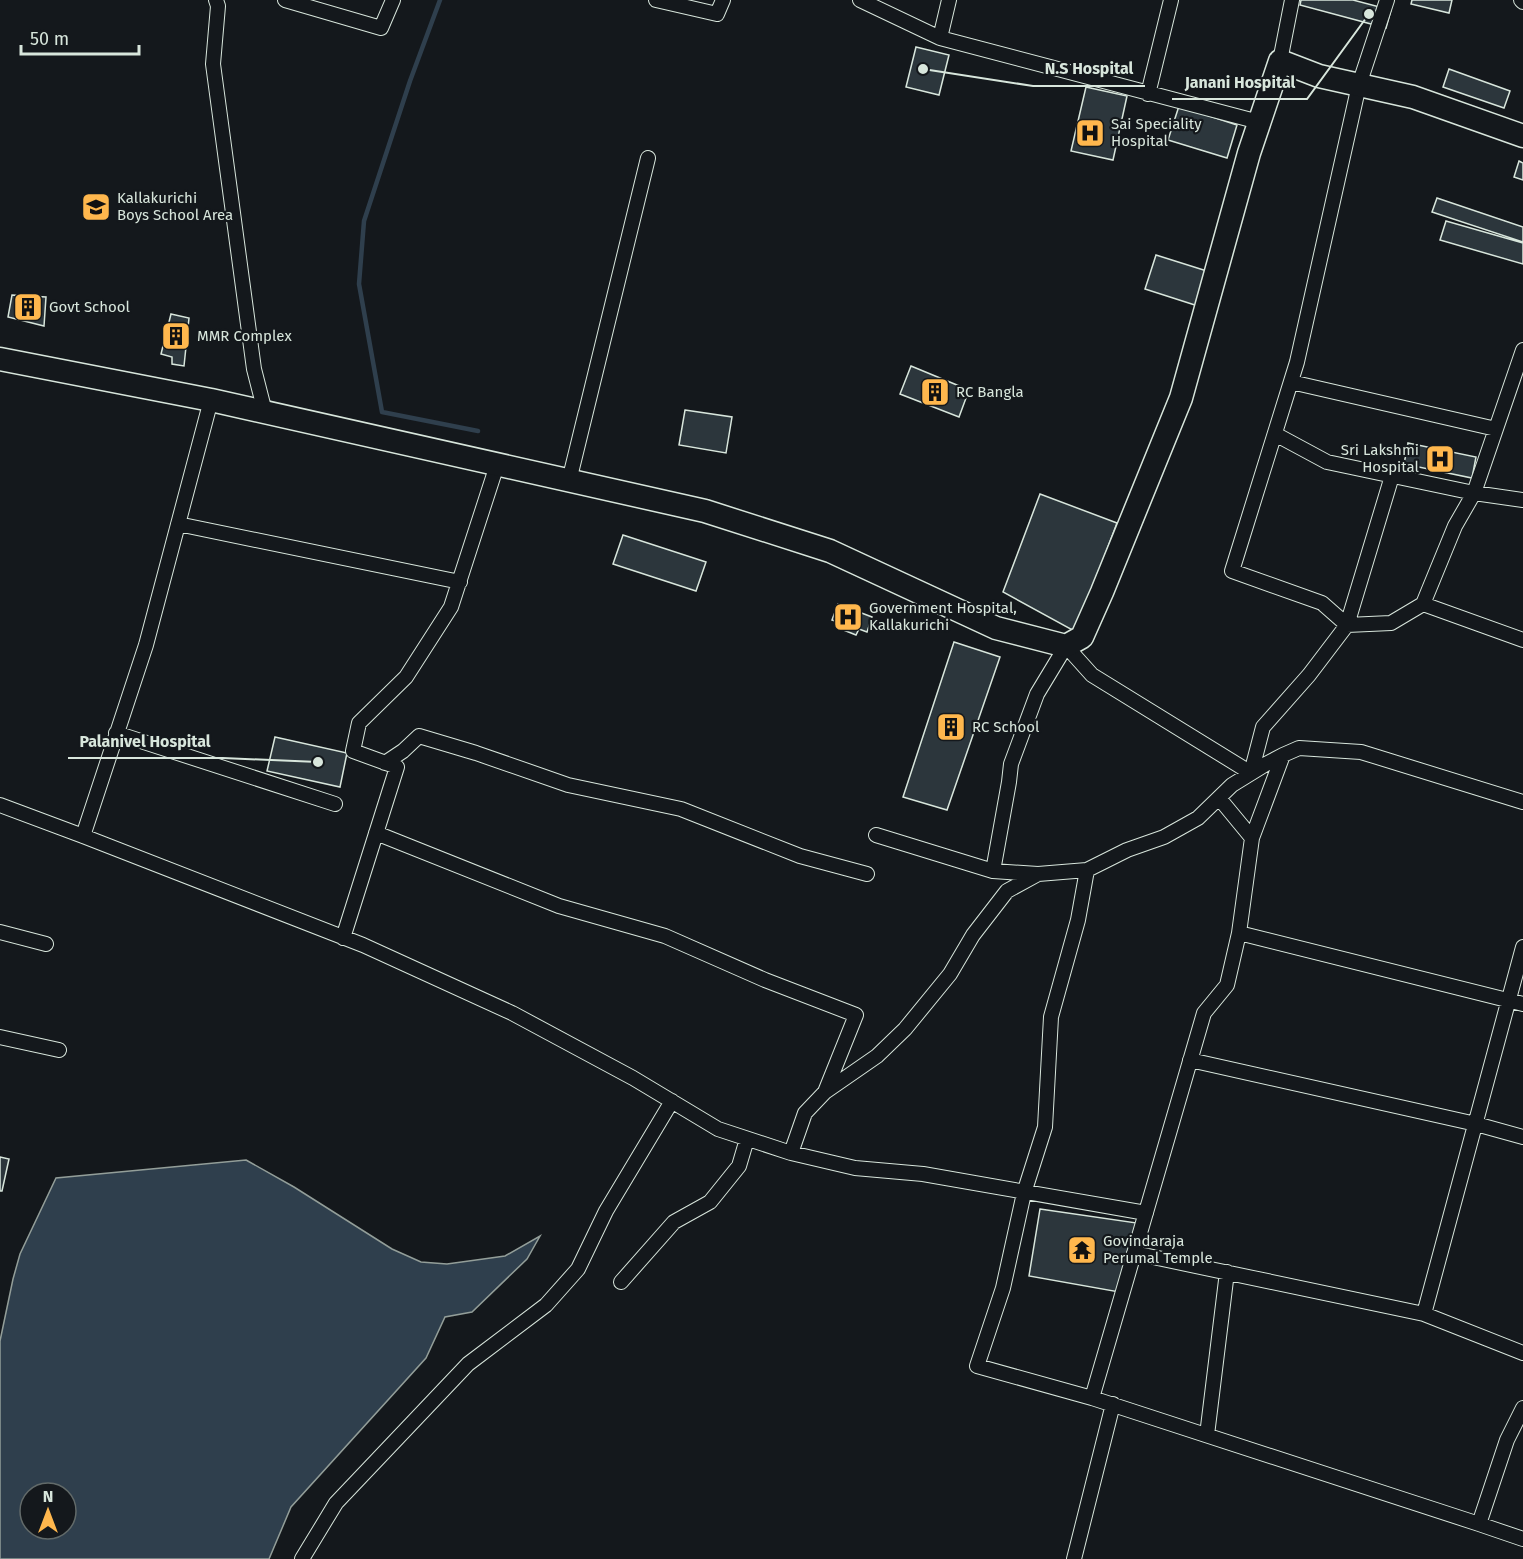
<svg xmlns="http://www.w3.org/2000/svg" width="1523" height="1559" font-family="'Fira Sans',sans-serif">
	<rect width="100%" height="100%" fill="#14181c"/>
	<path fill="#2f3f4d" stroke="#939e99" stroke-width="1.5" fill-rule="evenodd" d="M 246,1160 L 294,1187 L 392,1249 L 421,1262 L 447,1264 L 505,1256 L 540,1236 L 527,1259 L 472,1312 L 445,1317 L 426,1358 L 291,1507 L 269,1559 L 0,1559 L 0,1341 L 13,1279 L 20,1254 L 56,1178 ZM 30,1493 L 66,1493 L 66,1529 L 30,1529 Z"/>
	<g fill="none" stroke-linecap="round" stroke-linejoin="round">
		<path stroke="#2f3f4d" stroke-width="4.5" d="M 440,0 L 410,81 L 364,221 L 359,284 L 382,412 L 478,431"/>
	</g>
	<path fill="#2c363c" stroke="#d8e6dc" stroke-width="1.5" d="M 1301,0 L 1353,0 L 1391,10 L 1386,28 L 1300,5 Z
		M 1412,0 L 1452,0 L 1449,13 L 1411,4 Z
		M 916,47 L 949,55 L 939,95 L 906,87 Z
		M 1449,69 L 1510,91 L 1504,108 L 1443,87 Z
		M 1086,87 L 1127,96 L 1113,160 L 1071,151 Z
		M 1179,106 L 1237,125 L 1227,158 L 1168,140 Z
		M 1519,161 L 1523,163 L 1523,180 L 1514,177 Z
		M 1437,198 L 1523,227 L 1523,242 L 1432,212 Z
		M 1446,221 L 1523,243 L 1523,264 L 1440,240 Z
		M 1156,255 L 1210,272 L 1198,306 L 1145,289 Z
		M 12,295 L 46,297 L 44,326 L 8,317 Z
		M 171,314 L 189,318 L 184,366 L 172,364 L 172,357 L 161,354 Z
		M 911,366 L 969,390 L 959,417 L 900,394 Z
		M 685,410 L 732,417 L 726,453 L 679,445 Z
		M 1408,443 L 1476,457 L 1472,478 L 1404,464 Z
		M 1040,494 L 1117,523 L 1076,632 L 1003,592 Z
		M 623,535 L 706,562 L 696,591 L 613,564 Z
		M 838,604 L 872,617 L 867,632 L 859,629 L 856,635 L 836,627 L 838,622 L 832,620 Z
		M 954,642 L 1000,657 L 947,810 L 903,797 Z
		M 275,737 L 347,753 L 340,787 L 267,771 Z
		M 0,1157 L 9,1159 L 2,1191 L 0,1191 Z
		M 1040,1209 L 1137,1223 L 1119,1292 L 1029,1276 Z"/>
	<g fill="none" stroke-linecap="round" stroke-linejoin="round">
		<g stroke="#d8e6dc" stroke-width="16">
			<path id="minor" d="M 216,0 L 218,6 L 213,64 L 254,369 L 265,412
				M 285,0 L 381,28 L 393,0
				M 656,0 L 717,14 L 723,0
				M 860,0 L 940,38
				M 949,0 L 940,38 L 1259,122
				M 1387,0 L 1359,85 L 1297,362 L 1232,571 L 1322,603 L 1347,625 L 1392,476
				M 1521,0 L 1523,2
				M 1280,61 L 1292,0
				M 1148,94 L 1171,0
				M 1291,382 L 1496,429
				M 1275,434 L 1327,462 L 1474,493 L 1523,500
				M 569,481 L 648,158
				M 178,524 L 460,582
				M 1423,604 L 1523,640
				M 116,733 L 335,804
				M 385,763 L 403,751 L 419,736 L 476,753 L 568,785 L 681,809 L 800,856 L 867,874
				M 0,805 L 83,836 L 363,945 L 512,1013 L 633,1078 L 718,1129 L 791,1153 L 855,1168 L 923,1174 L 1146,1213
				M 376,833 L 559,906 L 665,936 L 765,980 L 856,1015 L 825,1092
				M 876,835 L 993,871 L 1038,874
				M 83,836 L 146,645 L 211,400
				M 1252,838 L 1283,755
				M 1087,870 L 1078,920 L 1051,1017 L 1045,1127 L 1024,1193 L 1003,1288 L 977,1366 L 1092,1398 L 1479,1524 L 1523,1539
				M 993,871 L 1009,782 L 1011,764 L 1037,694 L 1066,646 L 1092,675 L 1251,773 L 1263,727 L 1309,675 L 1347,625 L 1391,623 L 1423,604 L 1455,526 L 1474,493 L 1523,350
				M 0,932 L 46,944
				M 1239,933 L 1523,1004
				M 343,938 L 397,767 L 353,751 L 359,723 L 406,677 L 451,607 L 497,465
				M 0,1037 L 59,1050
				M 1190,1060 L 1476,1124 L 1523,1137
				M 791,1153 L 805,1113 L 825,1092 L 877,1056 L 905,1029 L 950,974 L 973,935 L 1007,891 L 1038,874 L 1087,870 L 1127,850 L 1164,837 L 1198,818 L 1232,785 L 1266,764 L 1283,755 L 1299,748 L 1361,752 L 1523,802
				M 1134,1253 L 1424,1314 L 1523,1353
				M 621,1282 L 674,1222 L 710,1202 L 739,1166 L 747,1139
				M 1424,1314 L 1523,947
				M 1092,1398 L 1204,1013 L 1227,985 L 1239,933 L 1252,838 L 1219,798
				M 1207,1435 L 1227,1272
				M 1479,1524 L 1507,1440 L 1523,1408
				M 302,1559 L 336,1503 L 468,1364 L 546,1305 L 578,1269 L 606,1211 L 672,1101
				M 1074,1559 L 1113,1404"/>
		</g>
		<g stroke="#d8e6dc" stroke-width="25">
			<path id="primary" d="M 0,359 L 211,400 L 705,511 L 830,551 L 996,628 L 1066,646 L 1082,637 L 1102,592 L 1181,398 L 1249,153 L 1280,61 L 1319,76 L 1413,97 L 1523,136"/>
		</g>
		<use href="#minor" stroke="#14181c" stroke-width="14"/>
		<use href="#primary" stroke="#14181c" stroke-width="22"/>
	</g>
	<defs>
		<g id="hospital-square" transform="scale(1.5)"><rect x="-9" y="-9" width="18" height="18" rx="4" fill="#ffb74d" stroke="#14181c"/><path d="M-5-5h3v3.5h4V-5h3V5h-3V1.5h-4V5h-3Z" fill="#111"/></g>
		<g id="school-square" transform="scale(1.5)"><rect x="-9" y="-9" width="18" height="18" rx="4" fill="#ffb74d" stroke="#14181c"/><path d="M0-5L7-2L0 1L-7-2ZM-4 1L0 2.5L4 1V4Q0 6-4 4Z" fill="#111"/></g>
		<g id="building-square" transform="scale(1.5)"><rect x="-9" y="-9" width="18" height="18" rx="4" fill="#ffb74d" stroke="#14181c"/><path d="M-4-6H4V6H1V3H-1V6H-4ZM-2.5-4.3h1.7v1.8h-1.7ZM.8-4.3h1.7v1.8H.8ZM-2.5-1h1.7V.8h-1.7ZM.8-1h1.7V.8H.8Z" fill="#111"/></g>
		<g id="temple-square" transform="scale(1.5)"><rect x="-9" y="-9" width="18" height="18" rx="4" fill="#ffb74d" stroke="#14181c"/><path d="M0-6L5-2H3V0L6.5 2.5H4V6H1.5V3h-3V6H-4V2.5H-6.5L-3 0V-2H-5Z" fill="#111"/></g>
	</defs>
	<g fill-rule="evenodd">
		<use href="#hospital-square" x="1090" y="133"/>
		<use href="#school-square" x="96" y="207"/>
		<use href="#building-square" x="28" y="307"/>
		<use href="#building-square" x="176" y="336"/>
		<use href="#building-square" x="935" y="392"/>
		<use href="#hospital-square" x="1440" y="459"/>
		<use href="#hospital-square" x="848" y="617"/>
		<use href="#building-square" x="951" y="727"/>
		<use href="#temple-square" x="1082" y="1250"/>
	</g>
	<g text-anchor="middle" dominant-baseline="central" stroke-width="4.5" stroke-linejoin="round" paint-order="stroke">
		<g font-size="15" fill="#d8e6dc" stroke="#14181c" text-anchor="start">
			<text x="1111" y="124">Sai Speciality<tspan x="1111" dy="17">Hospital</tspan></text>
			<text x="117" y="198">Kallakurichi<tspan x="117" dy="17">Boys School Area</tspan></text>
			<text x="49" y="307">Govt School</text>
			<text x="197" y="336">MMR Complex</text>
			<text x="956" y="392">RC Bangla</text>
			<text x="1419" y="450" text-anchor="end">Sri Lakshmi<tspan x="1419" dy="17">Hospital</tspan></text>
			<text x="869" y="608">Government Hospital,<tspan x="869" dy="17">Kallakurichi</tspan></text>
			<text x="972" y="727">RC School</text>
			<text x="1103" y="1241">Govindaraja<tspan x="1103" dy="17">Perumal Temple</tspan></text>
		</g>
	</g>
	<path fill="none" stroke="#d8e6dc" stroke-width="2" d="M923 69L1033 86H1145M1369 14L1307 99H1172M318 762L223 758H68"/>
	<g fill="#d8e6dc" stroke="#14181c" stroke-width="2">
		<circle cx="923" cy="69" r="6"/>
		<circle cx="1369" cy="14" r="6"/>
		<circle cx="318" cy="762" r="6"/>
	</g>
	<g font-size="16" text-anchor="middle" font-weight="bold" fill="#d8e6dc" stroke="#14181c" stroke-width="4.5" stroke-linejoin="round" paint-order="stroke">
		<text x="1089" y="74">N.S Hospital</text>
		<text x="1240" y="88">Janani Hospital</text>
		<text x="145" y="747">Palanivel Hospital</text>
	</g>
	<g transform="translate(48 1511)"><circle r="28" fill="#14181c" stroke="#626a69" stroke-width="1.5"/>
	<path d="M0-4.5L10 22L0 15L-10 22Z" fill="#ffb74d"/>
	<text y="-9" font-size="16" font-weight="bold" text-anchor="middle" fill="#d8e6dc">N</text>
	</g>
	<path d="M21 45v9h118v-9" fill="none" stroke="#d8e6dc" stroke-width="3"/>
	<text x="30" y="45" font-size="18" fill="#d8e6dc" stroke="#14181c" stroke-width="4.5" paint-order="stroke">50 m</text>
</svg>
